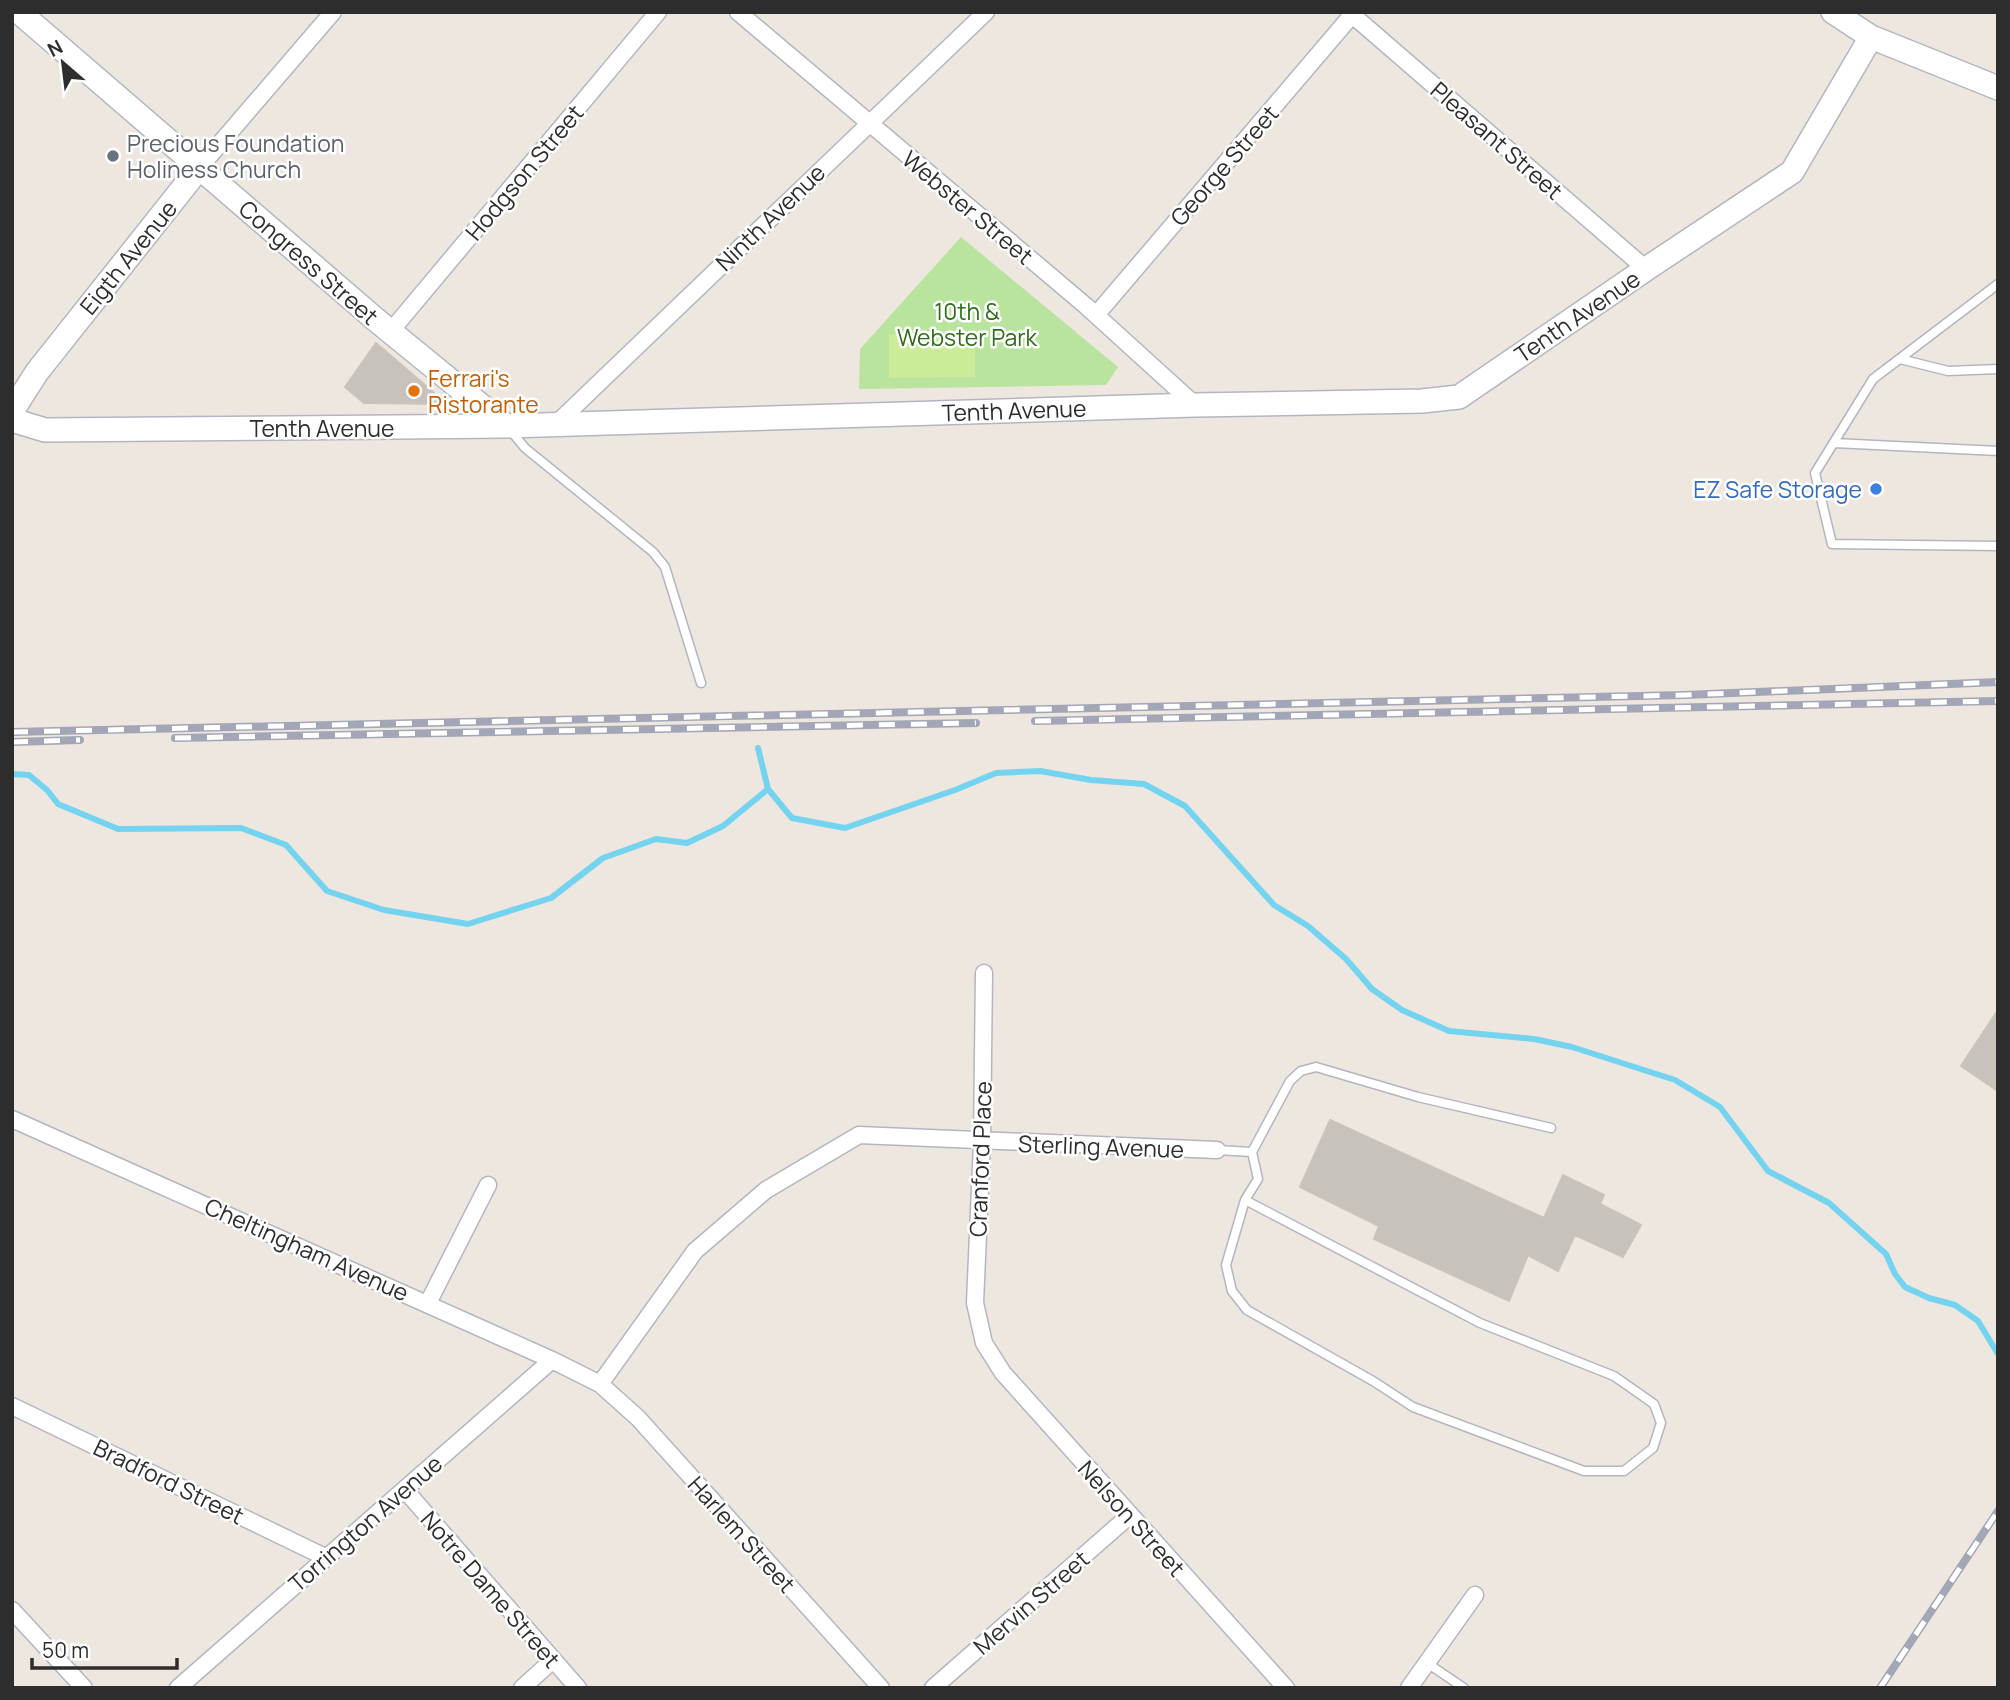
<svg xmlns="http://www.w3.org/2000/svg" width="2010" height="1700" font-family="Manrope,sans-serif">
	<rect width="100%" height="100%" fill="#eee7e0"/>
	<path fill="#b8e49d" d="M 961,237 L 1118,367 L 1106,385 L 859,389 L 860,349 Z"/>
	<path fill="#cbeb99" d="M 975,333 L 975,377 L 889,378 L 889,334 Z"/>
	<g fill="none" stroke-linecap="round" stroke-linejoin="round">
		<path stroke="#74d3ef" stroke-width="6" d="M 758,748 L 768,789
			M 12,774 L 29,775 L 47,790 L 58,804 L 118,829 L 241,828 L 286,845 L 327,891 L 384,910 L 468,924 L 551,898 L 603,858 L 656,839 L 687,843 L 723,826 L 768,789 L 792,818 L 845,828 L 955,790 L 996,773 L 1040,771 L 1091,780 L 1144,784 L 1185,806 L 1274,905 L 1308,926 L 1346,959 L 1372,989 L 1402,1010 L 1449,1031 L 1534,1039 L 1572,1047 L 1675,1080 L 1720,1107 L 1768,1171 L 1829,1203 L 1886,1254 L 1895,1274 L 1905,1287 L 1929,1298 L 1955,1305 L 1978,1321 L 1998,1354"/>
	</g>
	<path fill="#c7c2bb" stroke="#cac3b9" stroke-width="2" d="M 376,343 L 447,404 L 364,403 L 345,387 Z
		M 1998,1010 L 1998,1091 L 1961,1066 Z
		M 1330,1120 L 1544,1218 L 1563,1175 L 1604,1195 L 1600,1204 L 1641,1225 L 1623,1257 L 1575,1235 L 1558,1271 L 1528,1255 L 1509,1301 L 1374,1239 L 1379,1226 L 1300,1187 Z"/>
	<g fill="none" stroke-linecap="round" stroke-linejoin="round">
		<g stroke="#b3b6c0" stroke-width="11">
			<path id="lane" d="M 1998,284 L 1873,379 L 1815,473 L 1832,544 L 1998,546
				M 1900,359 L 1948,371 L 1998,369
				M 510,430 L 525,448 L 653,552 L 665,567 L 701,683
				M 1834,443 L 1998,451
				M 1217,1150 L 1252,1152 L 1290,1081 L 1301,1071 L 1316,1067 L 1418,1097 L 1551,1128
				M 1245,1200 L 1480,1323 L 1614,1376 L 1654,1404 L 1661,1423 L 1653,1448 L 1624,1471 L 1584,1471 L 1413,1407 L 1373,1381 L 1247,1310 L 1232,1291 L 1226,1265 L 1245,1200 L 1258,1179 L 1252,1152
				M 1427,1663 L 1464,1688"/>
		</g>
		<g stroke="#b3b6c0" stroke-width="19">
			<path id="street" d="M 738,12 L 1086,306 L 1195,405
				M 1349,12 L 1646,269
				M 199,168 L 333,12
				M 1096,315 L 1352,15
				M 390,332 L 658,12
				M 556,424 L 986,12
				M 984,973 L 982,1142 L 975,1303 L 984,1343 L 1003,1373 L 1286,1688
				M 12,1119 L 552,1360 L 600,1384 L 638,1418 L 881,1688
				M 428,1303 L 488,1185
				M 600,1384 L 695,1251 L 766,1190 L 859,1135 L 1217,1150
				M 12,1406 L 325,1557
				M 405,1490 L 578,1688
				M 12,1610 L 84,1688
				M 178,1688 L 552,1360
				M 522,1688 L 553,1660
				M 933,1688 L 1129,1516
				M 1409,1688 L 1475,1595"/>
		</g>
		<g stroke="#b3b6c0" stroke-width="26">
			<path id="secondary" d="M 19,12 L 375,319 L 506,426
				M 1833,12 L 1871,37 L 1998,88
				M 12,411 L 37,372 L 199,168
				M 12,420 L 45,430 L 506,426 L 1195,405 L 1422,401 L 1459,397 L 1646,269 L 1792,172 L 1871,37"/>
		</g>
		<use href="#lane" stroke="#fff" stroke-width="8"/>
		<use href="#street" stroke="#fff" stroke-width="16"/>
		<use href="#secondary" stroke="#fff" stroke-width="23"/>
		<g stroke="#a2a6b7" stroke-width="8">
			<path id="rail" d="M 1035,721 L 1998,701
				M 12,732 L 1685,695 L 1998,682
				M 175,738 L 976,723
				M 12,742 L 80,740
				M 1880,1688 L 1998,1511"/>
		</g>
		<use href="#rail" stroke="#fff" stroke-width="5" stroke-dasharray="16" stroke-linecap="butt"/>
	</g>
	<circle fill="#6b7280" stroke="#fff" stroke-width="2.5" cx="113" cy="156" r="7"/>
	<circle fill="#e8710a" stroke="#fff" stroke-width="2.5" cx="414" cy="391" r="7"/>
	<circle fill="#3f7fe0" stroke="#fff" stroke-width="2.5" cx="1876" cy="489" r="7"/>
	<g text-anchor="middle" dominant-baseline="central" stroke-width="5" stroke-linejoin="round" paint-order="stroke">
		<g font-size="23" fill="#2d2d2d" stroke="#fff">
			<text transform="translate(1497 140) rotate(41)">Pleasant Street</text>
			<text transform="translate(1224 165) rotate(-49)">George Street</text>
			<text transform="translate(524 172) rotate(-50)">Hodgson Street</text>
			<text transform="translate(968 207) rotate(40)">Webster Street</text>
			<text transform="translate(770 217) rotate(-44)">Ninth Avenue</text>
			<text transform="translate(128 257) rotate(-51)">Eigth Avenue</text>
			<text transform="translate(309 262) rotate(41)">Congress Street</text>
			<text transform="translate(1577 316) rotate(-34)">Tenth Avenue</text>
			<text transform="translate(1014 410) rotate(-2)">Tenth Avenue</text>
			<text x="322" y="428">Tenth Avenue</text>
			<text transform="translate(1101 1146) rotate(2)">Sterling Avenue</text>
			<text transform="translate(980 1159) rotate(-88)">Cranford Place</text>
			<text transform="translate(307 1249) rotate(24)">Cheltingham Avenue</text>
			<text transform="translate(169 1481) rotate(26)">Bradford Street</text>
			<text transform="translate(1132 1518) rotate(48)">Nelson Street</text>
			<text transform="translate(365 1523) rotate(-41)">Torrington Avenue</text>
			<text transform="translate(742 1534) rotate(48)">Harlem Street</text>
			<text transform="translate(491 1589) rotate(49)">Notre Dame Street</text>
			<text transform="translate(1031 1602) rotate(-41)">Mervin Street</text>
		</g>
		<g font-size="23" fill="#5b616d" stroke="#fff" text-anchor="start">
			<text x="127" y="143">Precious Foundation<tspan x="127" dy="26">Holiness Church</tspan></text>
		</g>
		<g font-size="23" fill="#2f6c1b" stroke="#fff">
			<text x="967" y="311">10th &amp;<tspan x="967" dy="26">Webster Park</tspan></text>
		</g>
		<g font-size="23" fill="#c56008" stroke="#fff" text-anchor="start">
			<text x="428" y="378">Ferrari's<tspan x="428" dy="26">Ristorante</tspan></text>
		</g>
		<g font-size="23" fill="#366cbe" stroke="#fff" text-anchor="end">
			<text x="1862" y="489">EZ Safe Storage</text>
		</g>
	</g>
	<rect width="2010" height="1700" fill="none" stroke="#2d2d2d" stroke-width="28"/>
	<g transform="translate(63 63) rotate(332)" stroke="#ffffff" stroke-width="5" paint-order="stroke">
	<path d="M0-5L12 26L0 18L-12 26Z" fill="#2d2d2d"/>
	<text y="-10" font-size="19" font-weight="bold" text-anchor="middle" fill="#2d2d2d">N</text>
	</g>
	<path d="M32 1658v10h145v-10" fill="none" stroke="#2d2d2d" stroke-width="3.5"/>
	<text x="42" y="1658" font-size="21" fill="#2d2d2d" stroke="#ffffff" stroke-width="5" paint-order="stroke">50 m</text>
</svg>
